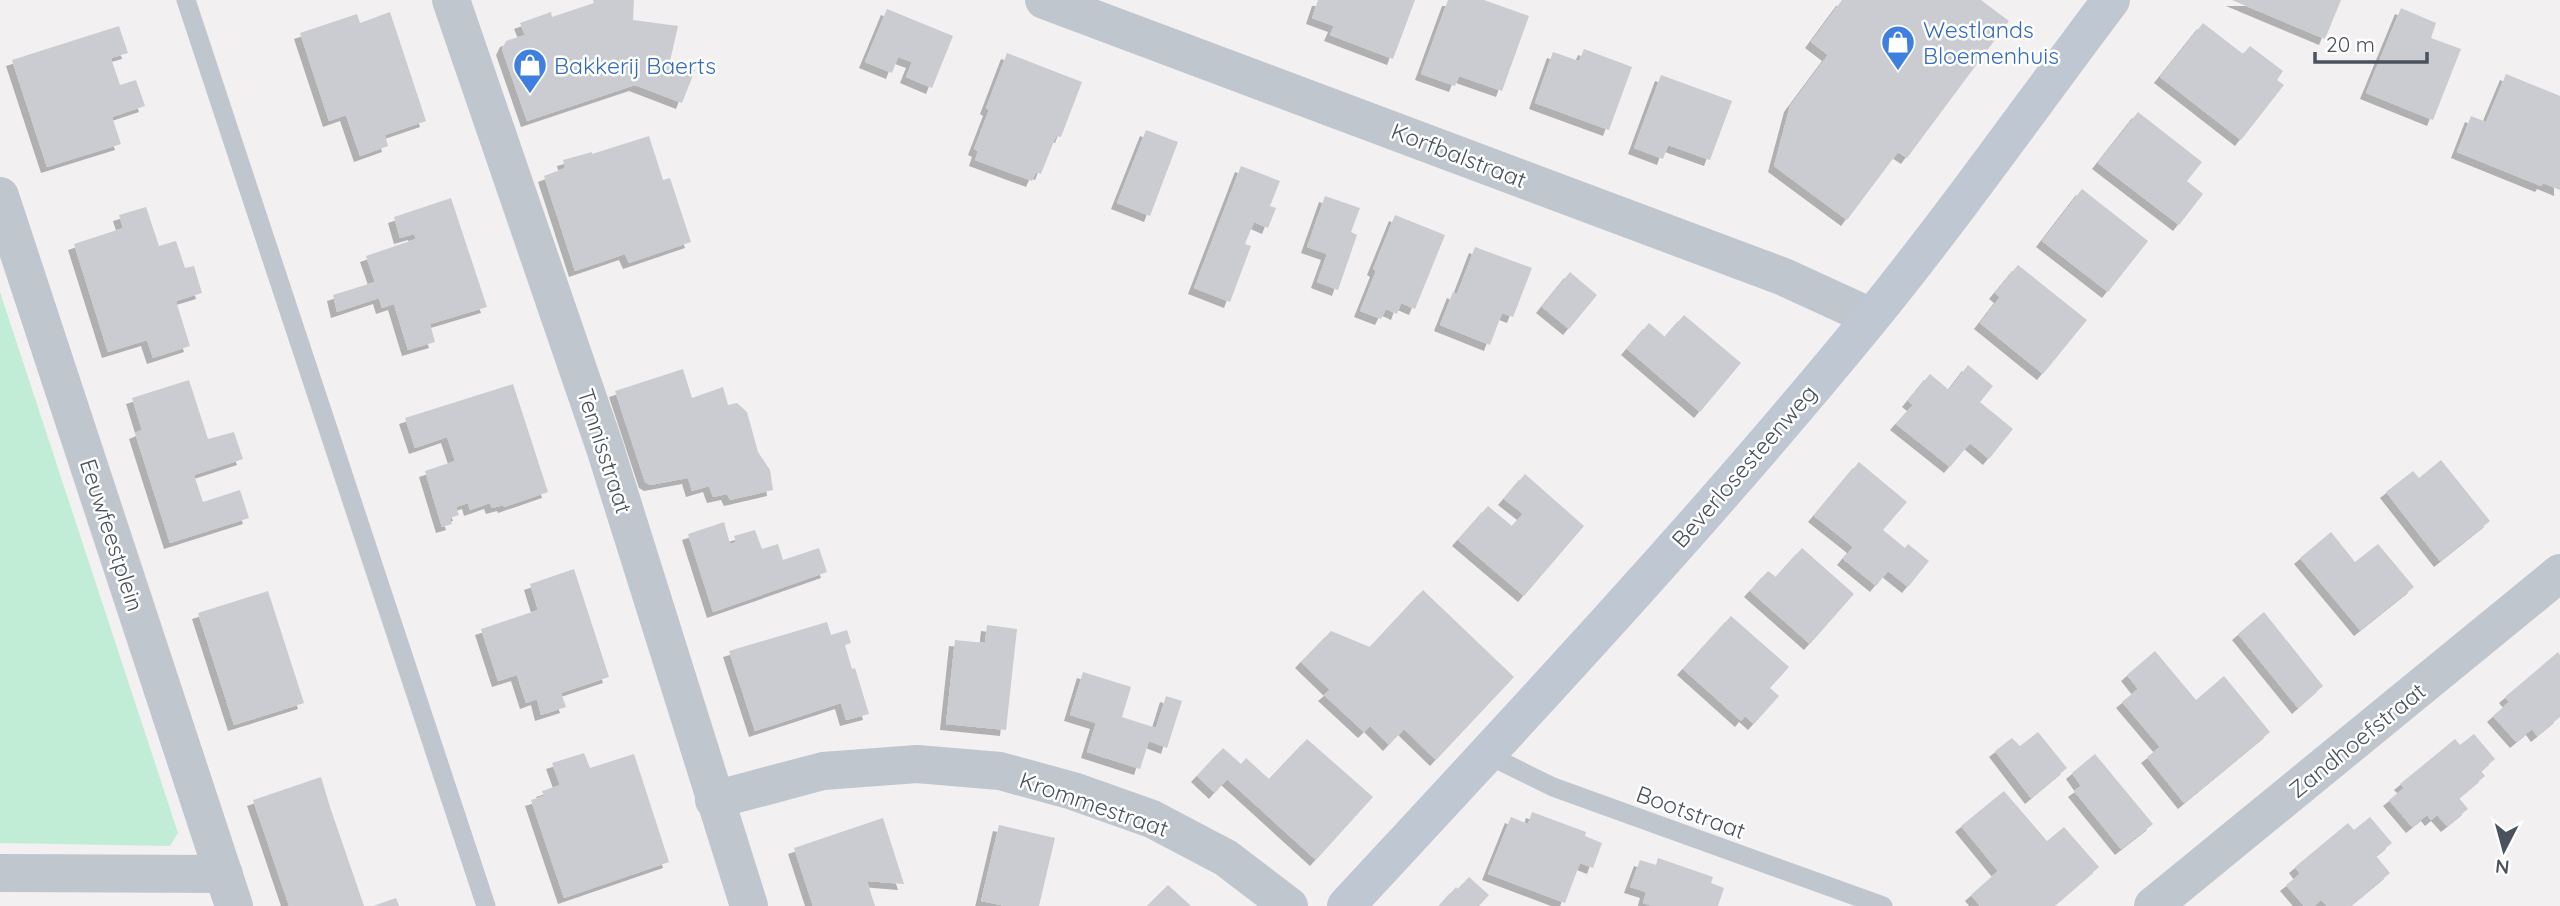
<svg xmlns="http://www.w3.org/2000/svg" width="2560" height="906" font-family="Quicksand,sans-serif">
	<defs>
		<filter id="shadow"><feDropShadow dx="-6" dy="6" stdDeviation="0" flood-color="#0004"/></filter>
	</defs>
	<rect width="100%" height="100%" fill="#f2f0f0"/>
	<path fill="#c1edd6" d="M 0,292 L 178,833 L 170,846 L 0,843 Z"/>
	<path fill="#caccd2" filter="url(#shadow)" d="M 593,0 L 634,0 L 633,20 L 678,26 L 670,61 L 695,70 L 682,103 L 635,85 L 527,121 L 502,49 L 506,41 L 525,35 L 520,23 L 551,12 L 552,17 L 594,3 Z
		M 1318,0 L 1415,0 L 1393,59 L 1330,35 L 1334,26 L 1312,18 Z
		M 1448,0 L 1484,0 L 1529,16 L 1502,91 L 1459,76 L 1455,86 L 1421,74 Z
		M 1842,0 L 1981,0 L 2009,21 L 1907,158 L 1898,152 L 1847,220 L 1774,166 L 1790,106 L 1828,55 L 1811,42 Z
		M 2232,0 L 2341,0 L 2325,39 Z
		M 2401,8 L 2436,23 L 2431,38 L 2461,49 L 2433,120 L 2366,93 Z
		M 887,9 L 953,36 L 932,88 L 906,77 L 912,62 L 898,57 L 892,73 L 865,62 Z
		M 390,12 L 426,121 L 385,135 L 388,146 L 360,156 L 346,115 L 329,121 L 300,33 L 357,14 L 360,23 Z
		M 2203,23 L 2243,54 L 2250,46 L 2283,71 L 2277,80 L 2284,85 L 2241,140 L 2160,77 Z
		M 119,26 L 128,53 L 111,58 L 120,85 L 136,80 L 145,106 L 112,117 L 121,144 L 47,167 L 12,60 Z
		M 1584,49 L 1632,67 L 1609,130 L 1535,103 L 1553,52 L 1579,61 Z
		M 1007,53 L 1082,82 L 1061,137 L 1056,136 L 1041,174 L 1036,172 L 1032,181 L 975,160 L 978,151 L 974,149 L 989,110 L 986,108 Z
		M 2506,74 L 2560,96 L 2560,190 L 2543,183 L 2541,186 L 2457,152 L 2471,116 L 2486,122 Z
		M 1661,75 L 1732,101 L 1710,160 L 1668,145 L 1663,159 L 1634,148 Z
		M 2138,112 L 2202,162 L 2187,181 L 2203,194 L 2179,225 L 2098,163 Z
		M 1146,130 L 1178,142 L 1150,216 L 1117,203 Z
		M 649,136 L 663,180 L 670,178 L 691,242 L 629,263 L 625,254 L 575,271 L 544,176 L 565,168 L 563,160 L 592,152 L 592,154 Z
		M 1241,166 L 1280,181 L 1270,206 L 1276,208 L 1268,228 L 1254,222 L 1245,244 L 1251,246 L 1230,302 L 1194,288 Z
		M 2082,189 L 2148,241 L 2108,292 L 2042,241 Z
		M 1325,196 L 1360,208 L 1351,232 L 1357,235 L 1338,290 L 1317,282 L 1327,254 L 1307,247 Z
		M 451,198 L 487,307 L 430,324 L 435,342 L 408,350 L 394,304 L 382,308 L 379,298 L 337,312 L 333,295 L 375,282 L 366,256 L 416,239 L 414,234 L 400,238 L 394,217 Z
		M 146,207 L 159,246 L 176,241 L 185,268 L 194,266 L 202,293 L 176,301 L 190,346 L 153,358 L 147,340 L 108,352 L 74,244 L 123,228 L 119,215 Z
		M 1395,215 L 1445,235 L 1415,309 L 1401,303 L 1397,314 L 1386,309 L 1381,319 L 1360,311 L 1376,271 L 1373,269 Z
		M 1475,247 L 1532,268 L 1513,317 L 1502,313 L 1490,345 L 1440,325 L 1453,292 L 1457,294 Z
		M 2018,265 L 2087,320 L 2043,374 L 1980,323 L 2000,297 L 1995,293 Z
		M 1570,272 L 1597,295 L 1569,329 L 1542,307 Z
		M 1684,315 L 1741,363 L 1700,412 L 1627,349 L 1649,323 L 1665,337 Z
		M 1968,365 L 1993,386 L 1980,402 L 2013,429 L 1989,459 L 1970,443 L 1950,467 L 1896,424 L 1913,405 L 1908,401 L 1930,374 L 1949,390 Z
		M 683,369 L 692,398 L 723,387 L 728,405 L 737,403 L 747,412 L 758,452 L 770,470 L 773,490 L 730,500 L 727,494 L 713,497 L 709,486 L 692,491 L 688,478 L 650,485 L 645,482 L 615,391 Z
		M 189,380 L 208,439 L 234,432 L 243,459 L 194,475 L 203,502 L 240,490 L 249,518 L 170,543 L 135,433 L 142,430 L 132,398 Z
		M 513,384 L 548,492 L 504,507 L 503,505 L 492,508 L 490,503 L 470,510 L 468,503 L 456,507 L 459,515 L 450,518 L 452,524 L 442,527 L 425,471 L 455,461 L 447,437 L 415,448 L 405,418 Z
		M 2441,460 L 2490,521 L 2440,561 L 2386,492 L 2413,471 L 2419,478 Z
		M 1859,462 L 1907,502 L 1883,530 L 1905,548 L 1908,544 L 1929,561 L 1908,587 L 1888,571 L 1876,586 L 1843,559 L 1853,547 L 1814,516 Z
		M 1525,474 L 1584,526 L 1524,596 L 1458,540 L 1488,506 L 1512,526 L 1523,514 L 1504,499 Z
		M 724,522 L 730,544 L 736,542 L 734,536 L 755,530 L 762,549 L 778,544 L 783,560 L 819,548 L 827,572 L 713,612 L 688,534 Z
		M 2331,532 L 2355,562 L 2378,544 L 2414,587 L 2360,630 L 2300,558 Z
		M 1802,548 L 1854,594 L 1810,644 L 1750,591 L 1768,571 L 1776,577 Z
		M 574,569 L 609,677 L 561,693 L 566,707 L 541,715 L 537,699 L 526,703 L 517,675 L 498,681 L 481,629 L 538,610 L 530,584 Z
		M 1423,590 L 1514,677 L 1436,760 L 1404,729 L 1389,745 L 1370,726 L 1364,732 L 1324,695 L 1330,690 L 1301,662 L 1331,631 L 1370,647 Z
		M 268,591 L 304,703 L 234,725 L 198,613 Z
		M 2264,612 L 2323,686 L 2298,708 L 2238,634 Z
		M 1731,616 L 1789,667 L 1770,688 L 1779,696 L 1754,724 L 1745,716 L 1741,721 L 1683,669 Z
		M 827,622 L 831,635 L 847,630 L 851,643 L 845,645 L 852,669 L 855,668 L 869,714 L 846,720 L 841,703 L 755,731 L 729,651 Z
		M 987,625 L 1017,629 L 1006,730 L 946,724 L 955,640 L 985,643 Z
		M 2155,651 L 2196,700 L 2224,676 L 2270,732 L 2184,803 L 2147,757 L 2160,747 L 2122,702 L 2138,689 L 2127,675 Z
		M 2558,652 L 2560,655 L 2560,717 L 2537,736 L 2532,729 L 2516,742 L 2493,716 L 2509,702 L 2505,697 Z
		M 1083,672 L 1131,687 L 1122,717 L 1156,728 L 1166,696 L 1182,701 L 1167,748 L 1149,741 L 1140,769 L 1087,752 L 1096,723 L 1070,715 Z
		M 2038,732 L 2067,768 L 2031,798 L 1995,751 L 2012,738 L 2020,746 Z
		M 2474,734 L 2495,759 L 2481,771 L 2485,776 L 2459,798 L 2468,809 L 2447,826 L 2437,815 L 2431,820 L 2427,815 L 2412,827 L 2389,800 L 2404,788 L 2400,784 L 2455,739 L 2460,745 Z
		M 1307,739 L 1373,797 L 1316,860 L 1227,779 L 1215,793 L 1197,776 L 1223,748 L 1241,764 L 1246,758 L 1269,779 Z
		M 584,753 L 590,768 L 634,754 L 669,862 L 564,898 L 531,800 L 544,796 L 542,791 L 560,785 L 552,763 Z
		M 2095,754 L 2153,824 L 2121,849 L 2074,791 L 2081,786 L 2072,773 Z
		M 321,777 L 330,807 L 364,906 L 289,906 L 263,829 L 253,800 Z
		M 2004,791 L 2047,841 L 2064,827 L 2099,867 L 2054,906 L 1980,906 L 1971,895 L 1998,871 L 1961,826 Z
		M 1532,812 L 1586,832 L 1585,836 L 1602,843 L 1593,868 L 1580,863 L 1565,903 L 1488,874 L 1511,817 L 1528,824 Z
		M 2370,817 L 2392,843 L 2376,856 L 2390,873 L 2350,906 L 2327,906 L 2321,900 L 2314,906 L 2304,906 L 2286,885 L 2300,874 L 2295,867 L 2348,823 L 2354,830 Z
		M 883,818 L 904,884 L 867,881 L 875,906 L 813,906 L 794,848 Z
		M 999,825 L 1055,838 L 1039,906 L 1006,906 L 981,901 Z
		M 1658,858 L 1713,877 L 1711,883 L 1724,888 L 1718,906 L 1653,906 L 1643,903 L 1646,892 L 1630,887 L 1640,860 L 1656,865 Z
		M 1469,877 L 1489,895 L 1479,906 L 1439,906 L 1456,887 L 1458,889 Z
		M 1168,885 L 1191,906 L 1147,906 Z
		M 396,898 L 399,906 L 373,906 Z"/>
	<g fill="none" stroke-linecap="round" stroke-linejoin="round">
		<path stroke="#bfc6ce" stroke-width="19" d="M 186,0 L 486,906
			M 1486,754 L 1553,787 L 1883,906"/>
		<path stroke="#bfc6ce" stroke-width="38" d="M 451,0 L 605,448 L 749,906
			M 1044,0 L 1784,277 L 1871,317
			M 0,196 L 234,906
			M 714,800 L 823,771 L 917,764 L 1000,771 L 1073,791 L 1152,819 L 1226,858 L 1289,906
			M 0,873 L 224,874
			M 2153,906 L 2560,573"/>
		<path stroke="#bfc7d3" stroke-width="38" d="M 1346,906 C 1524,714 1704,522 1870,319 C 1954,216 2031,106 2111,0"/>
	</g>
	<defs>
		<g id="shop-pin" transform="scale(1.75)"><path d="M0 17L-7.5 6A9.5 9.5 0 1 1 7.5 6Z" fill="#3f7fe0" stroke="#fff"/><path d="M-5-2.5h2.3a2.7 3.5 0 0 1 5.4 0H5L5.5 6h-11ZM-1.5-2.5h3a1.5 2.3 0 0 0-3 0Z" fill="#fff"/></g>
	</defs>
	<g fill-rule="evenodd">
		<use href="#shop-pin" x="1898" y="42"/>
		<use href="#shop-pin" x="530" y="65"/>
	</g>
	<g text-anchor="middle" dominant-baseline="central" stroke-width="5" stroke-linejoin="round" paint-order="stroke">
		<g font-size="23" fill="#366cbe" stroke="#fff" text-anchor="start">
			<text x="1923" y="29">Westlands<tspan x="1923" dy="26">Bloemenhuis</tspan></text>
			<text x="554" y="65">Bakkerij Baerts</text>
		</g>
		<g font-size="23" fill="#49525d" stroke="#fff">
			<text transform="translate(1459 155) rotate(21)">Korfbalstraat</text>
			<text transform="translate(605 451) rotate(72)">Tennisstraat</text>
			<text transform="translate(1744 466) rotate(-49)">Beverlosesteenweg</text>
			<text transform="translate(112 535) rotate(72)">Eeuwfeestplein</text>
			<text transform="translate(2357 740) rotate(-39)">Zandhoefstraat</text>
			<text transform="translate(1094 804) rotate(19)">Krommestraat</text>
			<text transform="translate(1691 812) rotate(20)">Bootstraat</text>
		</g>
	</g>
	<g transform="translate(2504 850) rotate(186)" stroke="#ffffff" stroke-width="5" paint-order="stroke">
	<path d="M0-5L12 26L0 18L-12 26Z" fill="#49525d"/>
	<text y="-10" font-size="19" font-weight="bold" text-anchor="middle" fill="#49525d">N</text>
	</g>
	<path d="M2315 52v10h112v-10" fill="none" stroke="#49525d" stroke-width="3.5"/>
	<text x="2326" y="52" font-size="21" fill="#49525d" stroke="#ffffff" stroke-width="5" paint-order="stroke">20 m</text>
</svg>
